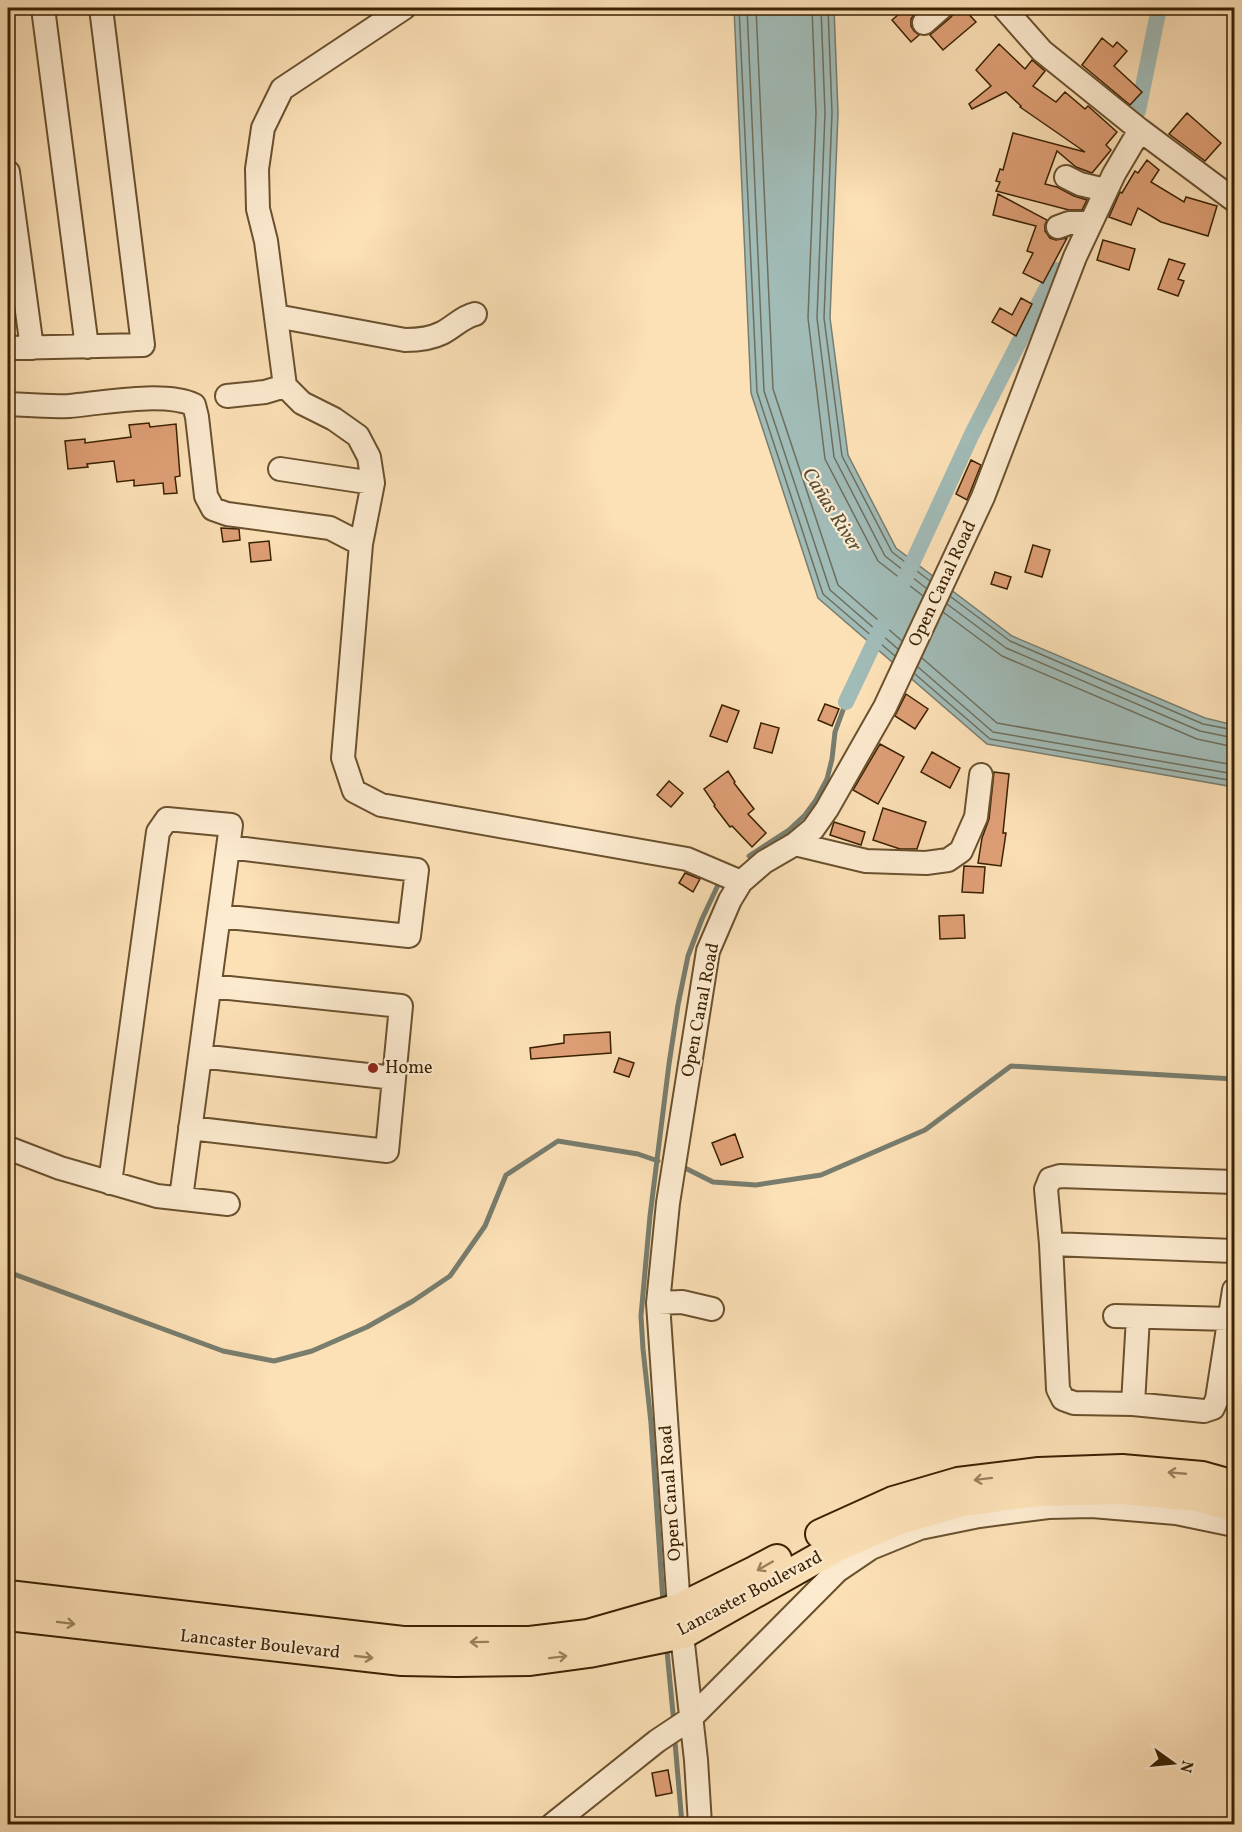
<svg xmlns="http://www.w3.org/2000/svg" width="1242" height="1832" font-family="Vollkorn,serif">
	<rect width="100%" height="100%" fill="#fce0b6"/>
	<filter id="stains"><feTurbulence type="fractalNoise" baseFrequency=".00333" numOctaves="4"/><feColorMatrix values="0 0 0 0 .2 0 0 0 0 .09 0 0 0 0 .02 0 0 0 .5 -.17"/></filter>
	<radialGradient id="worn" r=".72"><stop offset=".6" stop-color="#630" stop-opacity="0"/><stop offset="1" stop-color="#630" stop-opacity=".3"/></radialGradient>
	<path fill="#a1bbb7" stroke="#787d6e" stroke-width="1.5" d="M 734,8 L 834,8 L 838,113 L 830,318 L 848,455 L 896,548 L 1012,636 L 1205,718 L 1234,725 L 1234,787 L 987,744 L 818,598 L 751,393 Z"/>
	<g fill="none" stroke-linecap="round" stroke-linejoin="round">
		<path stroke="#6e6e5c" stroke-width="1.5" d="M 739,8 L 757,392 L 823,594 L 895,656
			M 747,8 L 764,391 L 830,590 L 898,649
			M 756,8 L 773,389 L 838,585 L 902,641
			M 812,8 L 816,113 L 808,318 L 825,459 L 878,561 L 923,596
			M 821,8 L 825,113 L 817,318 L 834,457 L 885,556 L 926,588
			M 828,8 L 832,113 L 824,318 L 842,456 L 892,552 L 930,581
			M 951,597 L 1010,641 L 1203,724 L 1234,730
			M 947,604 L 1006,648 L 1200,731 L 1234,738
			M 943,612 L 1002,656 L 1197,739 L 1234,747
			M 922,658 L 997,723 L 1234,765
			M 918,667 L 993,732 L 1234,774
			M 915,674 L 990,739 L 1234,781"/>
		<path stroke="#787d6e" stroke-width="5" d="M 749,856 L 789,830 L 805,815 L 816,800 L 827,779 L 832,759 L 835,732 L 846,702
			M 685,1168 L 713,1182 L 756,1185 L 821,1175 L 925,1130 L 1011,1066 L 1234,1079
			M 8,1272 L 223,1351 L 274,1361 L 312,1351 L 367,1327 L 413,1301 L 450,1276 L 485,1226 L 506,1175 L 558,1141 L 638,1154 L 658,1161
			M 663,1602 L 651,1423 L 643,1349 L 641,1316 L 650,1216 L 669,1064 L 678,1005 L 688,956 L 702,919 L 718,885
			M 667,1651 L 674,1724
			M 675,1742 L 682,1824"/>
		<path stroke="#a1bbb7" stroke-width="16" d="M 1138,111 L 1159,8
			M 904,581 L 972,434 L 1056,270
			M 846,702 L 882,626"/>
	</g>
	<path fill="#df9f76" stroke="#3a2101" stroke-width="1.5" d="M 906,8 L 913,16 L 911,19 L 911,26 L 914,31 L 919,35 L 911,42 L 892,20 Z
		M 959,8 L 963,8 L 976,22 L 943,50 L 930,35 L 950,18 Z
		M 1102,38 L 1113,47 L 1117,42 L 1127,51 L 1114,66 L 1142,92 L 1130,105 L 1082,65 Z
		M 999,44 L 1025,69 L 1032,60 L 1045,71 L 1033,86 L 1056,102 L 1065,92 L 1085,109 L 1088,106 L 1117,132 L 1106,145 L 1111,150 L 1092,173 L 1076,167 L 1057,151 L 1045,184 L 1057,187 L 1074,196 L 1087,200 L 1082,210 L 1069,210 L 996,191 L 1000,182 L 996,181 L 1000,169 L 1003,170 L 1013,133 L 1085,152 L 1020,107 L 1021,106 L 1006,92 L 972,109 L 969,104 L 991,86 L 976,70 Z
		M 1187,113 L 1221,143 L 1205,161 L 1169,134 Z
		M 1147,160 L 1159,170 L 1151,182 L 1184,202 L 1186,197 L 1217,206 L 1208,236 L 1161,222 L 1138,208 L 1131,225 L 1109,217 L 1120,192 L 1122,193 L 1135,171 L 1138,173 Z
		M 998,194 L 1047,220 L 1045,225 L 1045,231 L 1050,238 L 1056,240 L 1067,238 L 1043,283 L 1023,273 L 1033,253 L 1027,251 L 1036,226 L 993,215 Z
		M 1103,240 L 1135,249 L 1129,270 L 1097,260 Z
		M 1169,259 L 1185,264 L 1178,279 L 1184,281 L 1178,296 L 1158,289 Z
		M 1021,298 L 1032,304 L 1016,336 L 992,322 L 1000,308 L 1012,315 Z
		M 149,423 L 150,427 L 176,424 L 180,476 L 175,477 L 177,493 L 164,494 L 163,483 L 134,486 L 134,480 L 117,482 L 114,461 L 87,464 L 88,467 L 68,469 L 65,441 L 85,439 L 85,443 L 131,437 L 129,425 Z
		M 971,460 L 981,465 L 967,500 L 956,494 Z
		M 221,528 L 239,529 L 240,540 L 223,542 Z
		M 269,541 L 271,560 L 251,562 L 249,543 Z
		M 1033,545 L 1050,550 L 1042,577 L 1025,572 Z
		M 995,572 L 1011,577 L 1007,589 L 991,584 Z
		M 906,694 L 928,709 L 915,729 L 895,716 Z
		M 825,704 L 839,709 L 832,726 L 818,720 Z
		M 722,705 L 739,711 L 727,742 L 710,736 Z
		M 761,723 L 779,728 L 772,753 L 754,748 Z
		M 880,744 L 904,757 L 878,804 L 853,790 Z
		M 932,752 L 960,768 L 950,788 L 921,772 Z
		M 728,771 L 735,782 L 734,783 L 754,809 L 748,814 L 766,833 L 752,847 L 732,826 L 730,827 L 714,806 L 715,805 L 704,789 Z
		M 994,772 L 1009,774 L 1003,833 L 1006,833 L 1001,866 L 978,863 L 982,838 L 989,819 Z
		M 669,781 L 683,793 L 671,807 L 657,795 Z
		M 883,808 L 926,822 L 917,849 L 900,849 L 873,840 Z
		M 834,822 L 865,832 L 861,845 L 830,835 Z
		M 964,866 L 985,867 L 983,893 L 962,892 Z
		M 685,873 L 700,879 L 693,892 L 679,883 Z
		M 964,915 L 965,938 L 940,939 L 939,916 Z
		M 610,1032 L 611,1053 L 531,1059 L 530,1048 L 564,1043 L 564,1035 Z
		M 619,1058 L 634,1063 L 629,1077 L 614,1072 Z
		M 735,1134 L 743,1157 L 721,1165 L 712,1143 Z
		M 668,1770 L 672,1793 L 656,1796 L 652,1773 Z"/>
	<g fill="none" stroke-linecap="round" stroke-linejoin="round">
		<g stroke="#6a512e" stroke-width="26">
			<path id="minor" d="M 43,8 L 87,347
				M 1004,8 L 1042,51 L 1140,130 L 1234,200
				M 924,23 L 941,8
				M 8,172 L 32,348
				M 1066,177 L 1080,184 L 1105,190
				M 1058,227 L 1069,223 L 1090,223
				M 276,316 L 405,340 C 418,340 430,339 442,333 C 454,327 462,317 475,314
				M 8,348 L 143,345 L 101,8
				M 227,396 L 265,392 L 285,386
				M 8,404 C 28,405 49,407 69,406 C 102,403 165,391 194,405 L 197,417 L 206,496 L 213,509 L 227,514 L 330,528 L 361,544 L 343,758 L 354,791 L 381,805 L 687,859 L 741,882
				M 280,469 L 373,483
				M 361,544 L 373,483 L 369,457 L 358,436 L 334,419 L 302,403 L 285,386 L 266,241 L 258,209 L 257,169 L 263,128 L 282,89 L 404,8
				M 795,844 L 866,861 L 926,863 L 948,860 L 961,851 L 976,817 L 981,775
				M 219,916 L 409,936 L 417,870 L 229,847
				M 200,1056 L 394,1078
				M 190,1128 L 387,1151 L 401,1006 L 210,986
				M 8,1148 L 60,1168 L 157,1196 L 228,1204
				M 1234,1182 L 1060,1176 L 1050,1179 L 1046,1189 L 1051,1244 L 1058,1389 L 1063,1399 L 1074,1403 L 1133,1404 L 1204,1411 L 1213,1408 L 1217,1399 L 1234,1290
				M 110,1183 L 158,832 L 167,819 L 231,825 L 181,1198
				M 1051,1244 L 1234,1251
				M 658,1303 L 682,1302 L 712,1309
				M 1115,1316 L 1230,1319
				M 1133,1404 L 1138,1317
				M 553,1824 L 657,1741 L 690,1719 L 837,1571 L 871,1548 L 920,1528 L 979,1516 L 1048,1507 L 1092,1506 L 1176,1513 L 1234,1525
				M 700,1824 L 696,1760 L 679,1608 L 658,1303 L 668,1203 L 708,951 L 730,900 L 741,882 L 764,862 L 795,844 L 813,829 L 827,809 L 885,707 L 983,497 L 1075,257 L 1114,174 L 1140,130"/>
		</g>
		<g stroke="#3a2101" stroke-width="32">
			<path id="major" d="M 820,1534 L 893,1501 L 958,1482 L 1039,1472 L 1122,1469 L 1202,1476 L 1234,1485
				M 8,1595 L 403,1641 L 530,1641 L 588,1634 L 679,1608 L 756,1570 L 777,1559
				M 8,1616 L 402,1661 L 456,1662 L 530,1661 L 589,1653 L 683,1634 L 837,1547 L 900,1520 L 962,1502 L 1039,1492 L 1122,1490 L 1197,1497 L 1234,1507"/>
		</g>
		<use href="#minor" stroke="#fdebd0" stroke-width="22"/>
		<use href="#major" stroke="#fce0b6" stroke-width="28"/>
	</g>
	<defs><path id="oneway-shaft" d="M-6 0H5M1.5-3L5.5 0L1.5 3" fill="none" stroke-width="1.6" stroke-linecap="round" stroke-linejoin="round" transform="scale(1.5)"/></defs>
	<g stroke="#9b805c">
		<use href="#oneway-shaft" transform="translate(1177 1473) rotate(-175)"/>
		<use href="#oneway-shaft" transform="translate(983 1479) rotate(173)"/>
		<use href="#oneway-shaft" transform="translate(765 1566) rotate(150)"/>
		<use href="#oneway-shaft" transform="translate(66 1623) rotate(7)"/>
		<use href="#oneway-shaft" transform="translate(479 1642) rotate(179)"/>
		<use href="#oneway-shaft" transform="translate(364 1657) rotate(6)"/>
		<use href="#oneway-shaft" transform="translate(558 1657) rotate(-7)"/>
	</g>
	<circle fill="#8f2418" stroke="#fdebd0" stroke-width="2" cx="373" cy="1068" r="6"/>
	<g text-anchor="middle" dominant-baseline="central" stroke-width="4.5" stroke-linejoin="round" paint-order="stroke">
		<g font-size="18" fill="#3a2101" stroke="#fdebd0">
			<text transform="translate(943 584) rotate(-65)">Open Canal Road</text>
			<text transform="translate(701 1010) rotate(-79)">Open Canal Road</text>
			<text transform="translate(671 1493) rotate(-94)">Open Canal Road</text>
			<text transform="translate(750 1594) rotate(-28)">Lancaster Boulevard</text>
			<text transform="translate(260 1645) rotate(6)">Lancaster Boulevard</text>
		</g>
		<g font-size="18" fill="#3a2101" stroke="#fdebd0" text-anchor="start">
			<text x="385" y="1068">Home</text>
		</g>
		<g font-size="20" font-style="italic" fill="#594f38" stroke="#fdebd0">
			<text transform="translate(831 510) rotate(58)">Cañas River</text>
		</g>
	</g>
	<rect width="1242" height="1832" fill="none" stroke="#fce0b6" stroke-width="30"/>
	<rect x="9" y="9" width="1224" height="1814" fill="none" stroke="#3a2101" stroke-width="3"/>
	<rect x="15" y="15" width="1212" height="1802" fill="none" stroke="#3a2101" stroke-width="1.5"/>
	<g transform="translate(1173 1763) rotate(105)" stroke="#fdebd0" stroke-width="4.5" paint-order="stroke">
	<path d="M0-4.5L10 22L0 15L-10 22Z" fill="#3a2101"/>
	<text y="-9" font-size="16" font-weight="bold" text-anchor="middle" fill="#3a2101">N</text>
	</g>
	<rect width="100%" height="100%" filter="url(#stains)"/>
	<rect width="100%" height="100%" fill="url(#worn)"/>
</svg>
